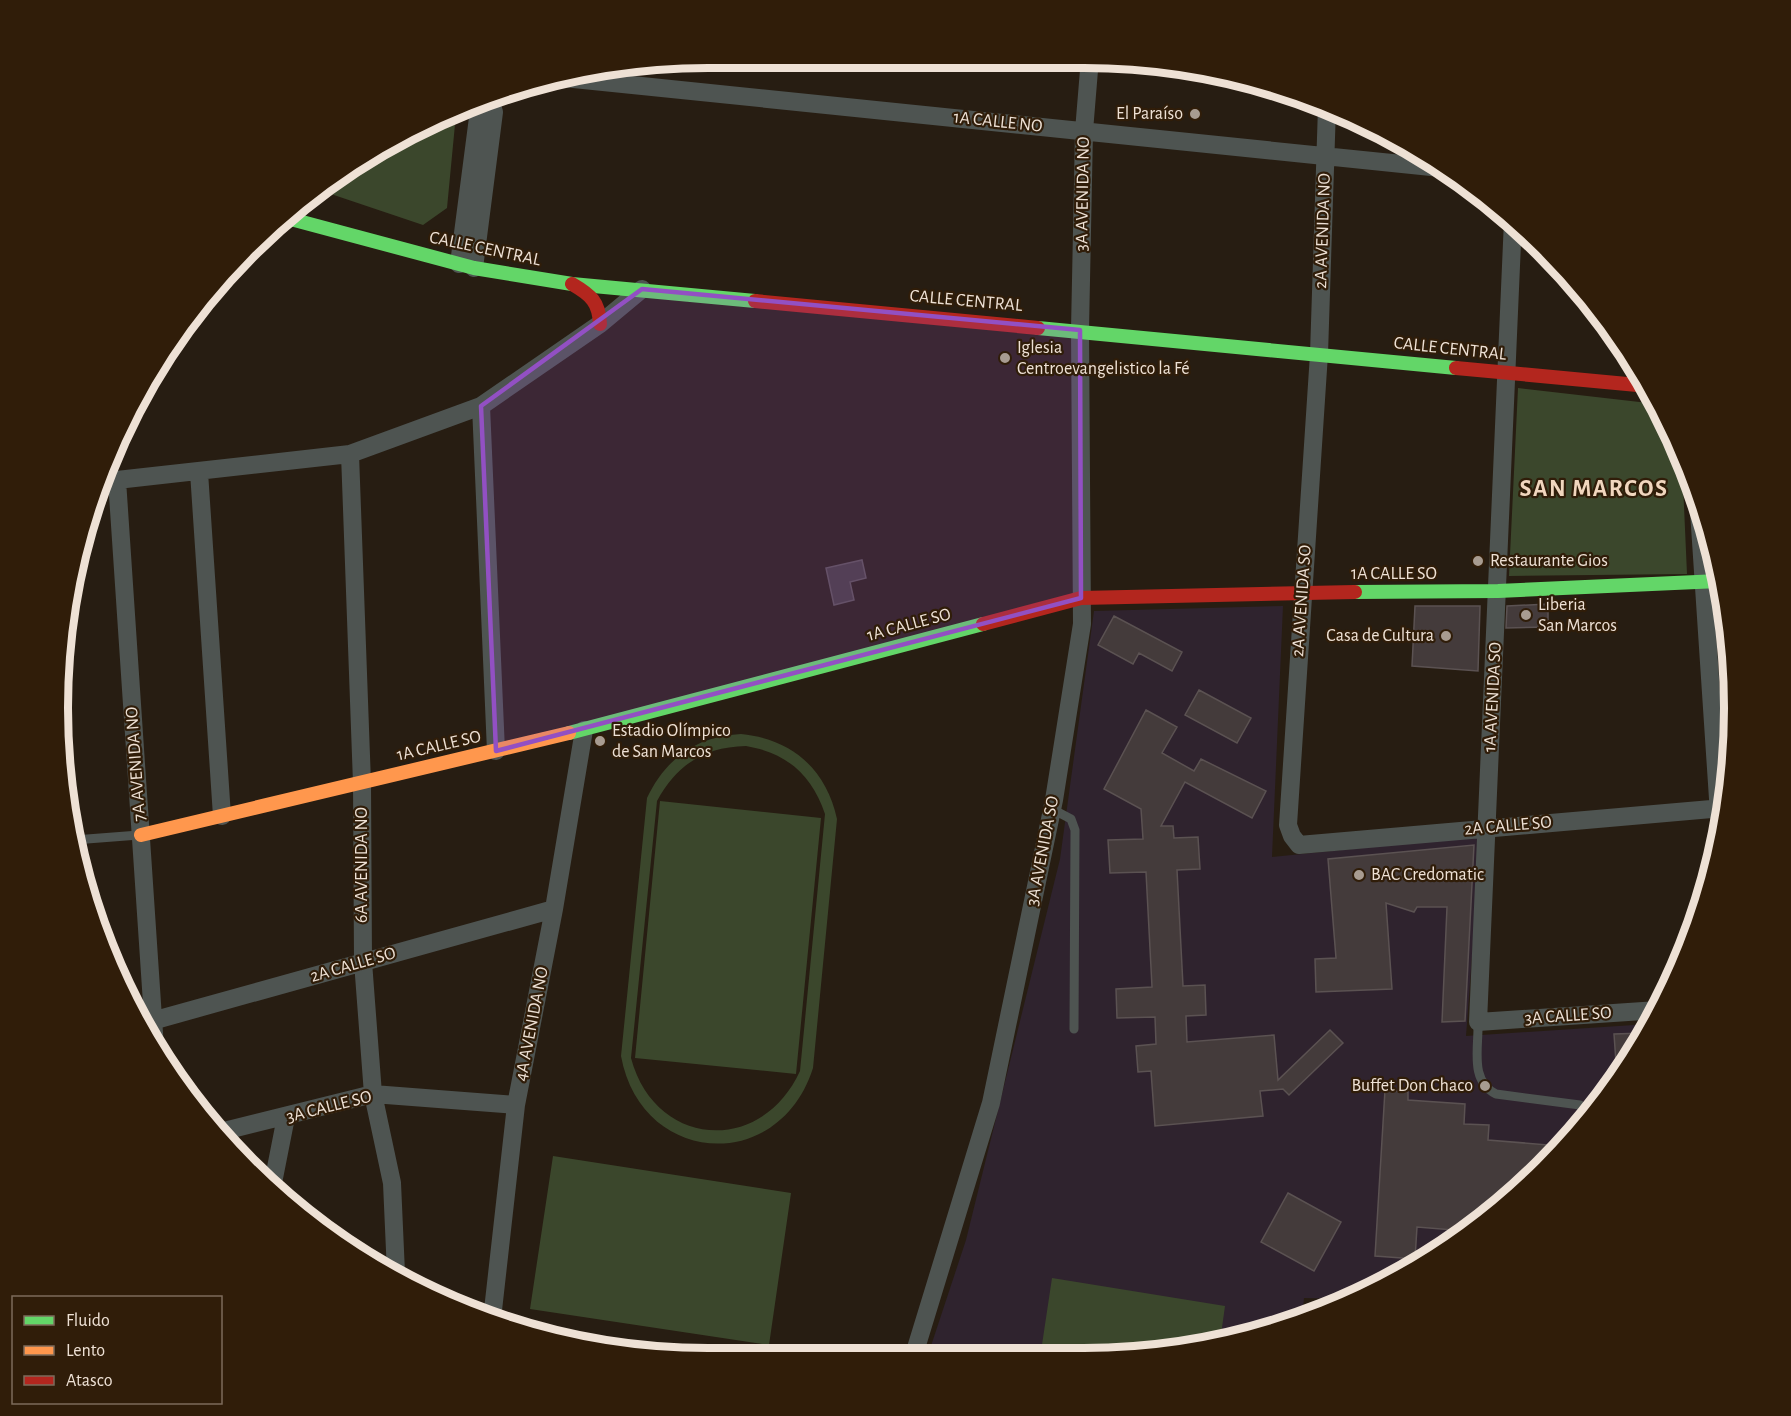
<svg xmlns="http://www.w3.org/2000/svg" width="1791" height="1416" font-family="'Alegreya Sans',sans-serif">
	<rect width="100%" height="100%" fill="#271d12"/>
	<path fill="#2f232e" d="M 1283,606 L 1272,857 L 1481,836 L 1466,1036 L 1649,1024 L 1599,1105 L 1512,1198 L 1408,1272 L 1344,1299 L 1304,1298 L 1302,1316 L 1252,1337 L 1126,1358 L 927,1358 L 966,1240 L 1060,859 L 1094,611 Z"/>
	<path fill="#3b472c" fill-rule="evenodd" d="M 456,114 L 447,208 L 423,225 L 322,191 L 383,144 Z
		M 1518,388 L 1657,404 L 1682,461 L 1687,574 L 1509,576 Z
		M 741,734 C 792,739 826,769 837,819 L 813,1068 C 779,1175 641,1166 621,1056 L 647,798 C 666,758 697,736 741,734 ZM 746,746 C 787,753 812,775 825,814 L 800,1071 C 761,1156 655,1148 631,1058 L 657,801 C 677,764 705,747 746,746 Z
		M 660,801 L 821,818 L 796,1074 L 635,1058 Z
		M 553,1156 L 791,1193 L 769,1345 L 530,1309 Z
		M 1052,1278 L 1225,1306 L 1220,1342 L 1126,1358 L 1040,1358 Z"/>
	<path fill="#443b3b" stroke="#5b5252" stroke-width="1.5" d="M 862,560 L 866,578 L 850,582 L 854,600 L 834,605 L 826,568 Z
		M 1548,604 L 1548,627 L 1506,628 L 1507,606 Z
		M 1415,606 L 1480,606 L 1478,671 L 1412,666 Z
		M 1114,616 L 1182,652 L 1172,671 L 1139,653 L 1133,664 L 1098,645 Z
		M 1199,690 L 1251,718 L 1237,743 L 1185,715 Z
		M 1146,710 L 1177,727 L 1162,753 L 1194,771 L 1201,759 L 1266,791 L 1252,818 L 1185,782 L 1161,826 L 1173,826 L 1174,838 L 1198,837 L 1200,869 L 1177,870 L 1183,986 L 1205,985 L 1206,1015 L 1186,1016 L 1187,1042 L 1274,1035 L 1278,1080 L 1330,1030 L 1343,1043 L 1289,1095 L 1283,1089 L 1260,1091 L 1263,1116 L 1155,1126 L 1151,1071 L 1138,1072 L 1136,1046 L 1156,1044 L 1155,1017 L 1117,1018 L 1116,989 L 1152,987 L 1146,872 L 1110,873 L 1108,840 L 1143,839 L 1141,809 L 1104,789 Z
		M 1474,845 L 1465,1021 L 1442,1022 L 1447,907 L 1417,907 L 1414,912 L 1386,903 L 1392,989 L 1316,992 L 1315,959 L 1336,958 L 1328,859 Z
		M 1644,1033 L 1617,1077 L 1614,1034 Z
		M 1385,1090 L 1408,1092 L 1408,1100 L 1465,1104 L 1464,1124 L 1489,1125 L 1488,1140 L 1561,1146 L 1512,1198 L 1466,1231 L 1417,1227 L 1415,1259 L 1375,1256 Z
		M 1288,1193 L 1341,1222 L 1314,1271 L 1261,1242 Z"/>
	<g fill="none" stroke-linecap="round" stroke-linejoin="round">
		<path stroke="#4e5451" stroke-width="9" d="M 1052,809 L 1071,819 L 1075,830 L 1074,1029
			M 74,840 L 139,835
			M 1478,1022 C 1479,1048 1469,1080 1496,1094 L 1580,1105"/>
		<path stroke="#4e5451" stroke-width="18" d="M 554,77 L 1441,168
			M 1327,107 L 1319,354 L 1288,825 L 1292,836 L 1299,845 L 1723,808
			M 1513,220 L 1478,1022 L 1658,1010
			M 459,264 L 479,110 L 484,102
			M 474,268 L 494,112 L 490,100
			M 481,406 L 496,751
			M 350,454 L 362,783 L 363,962 L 373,1094 L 392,1183 L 396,1273
			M 199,472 L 222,816
			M 1698,496 L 1720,829
			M 152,1021 L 554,909
			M 155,1048 L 117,480 L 350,454 L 481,406 L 600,324 L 642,289
			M 216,1133 L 373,1094 L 516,1105
			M 272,1188 L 286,1117
			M 492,1319 L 516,1105 L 554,909 L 584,730
			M 913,1358 L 991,1103 L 1054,800 L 1082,624 L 1080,330 L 1084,131 L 1090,58"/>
		<path stroke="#63d668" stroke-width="14" d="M 287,218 L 474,268 L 572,284 L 755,301
			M 1038,328 L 1456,368
			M 1355,592 L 1498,591 L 1719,581
			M 569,733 L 983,624"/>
		<path stroke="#ff974d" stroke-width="14" d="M 141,835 L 569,733"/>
		<path stroke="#b3261e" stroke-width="14" d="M 572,284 C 591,295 599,302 600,324
			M 755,301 L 1038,328
			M 1456,368 L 1648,386
			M 983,624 L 1081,598 L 1355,592"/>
	</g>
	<path fill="#9250c3" fill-opacity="0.2" stroke="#9250c3" stroke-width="4.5" stroke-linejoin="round" d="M 642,289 L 1080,330 L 1081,598 L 496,751 L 481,406 Z"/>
	<g fill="#a89c91" stroke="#301d09" stroke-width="2">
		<circle cx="1195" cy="114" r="6"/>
		<circle cx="1005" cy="358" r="6"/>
		<circle cx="1478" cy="561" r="6"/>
		<circle cx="1526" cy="615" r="6"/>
		<circle cx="1446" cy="636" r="6"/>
		<circle cx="600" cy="741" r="6"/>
		<circle cx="1359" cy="875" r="6"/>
		<circle cx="1485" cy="1086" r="6"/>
	</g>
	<g text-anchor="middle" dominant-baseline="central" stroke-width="4.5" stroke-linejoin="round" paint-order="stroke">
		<g font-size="18" fill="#eee1d5" stroke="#301d09" text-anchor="start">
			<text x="1183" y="114" text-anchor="end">El Paraíso</text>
			<text x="1017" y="348">Iglesia<tspan x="1017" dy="21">Centroevangelistico la Fé</tspan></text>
			<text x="1490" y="561">Restaurante Gios</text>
			<text x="1538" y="605">Liberia<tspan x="1538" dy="21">San Marcos</tspan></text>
			<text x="1434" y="636" text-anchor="end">Casa de Cultura</text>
			<text x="612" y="731">Estadio Olímpico<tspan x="612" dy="21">de San Marcos</tspan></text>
			<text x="1371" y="875">BAC Credomatic</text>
			<text x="1473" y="1086" text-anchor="end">Buffet Don Chaco</text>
		</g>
		<g font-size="18" fill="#eee1d5" stroke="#301d09">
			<text transform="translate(998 122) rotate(6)">1A CALLE NO</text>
			<text transform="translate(1083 194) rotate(-89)">3A AVENIDA NO</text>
			<text transform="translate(1323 231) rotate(-88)">2A AVENIDA NO</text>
			<text transform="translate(485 249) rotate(12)">CALLE CENTRAL</text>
			<text transform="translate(966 301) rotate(5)">CALLE CENTRAL</text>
			<text transform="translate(1450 349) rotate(6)">CALLE CENTRAL</text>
			<text x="1394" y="574">1A CALLE SO</text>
			<text transform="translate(1302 601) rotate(-86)">2A AVENIDA SO</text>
			<text transform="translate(909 625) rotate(-15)">1A CALLE SO</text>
			<text transform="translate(1493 697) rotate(-87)">1A AVENIDA SO</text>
			<text transform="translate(439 746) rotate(-13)">1A CALLE SO</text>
			<text transform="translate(136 764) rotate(-94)">7A AVENIDA NO</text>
			<text transform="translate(1508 826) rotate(-5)">2A CALLE SO</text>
			<text transform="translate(1043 851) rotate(-79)">3A AVENIDA SO</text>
			<text transform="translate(362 865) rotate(-90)">6A AVENIDA NO</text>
			<text transform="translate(353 965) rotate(-16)">2A CALLE SO</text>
			<text transform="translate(1568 1016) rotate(-4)">3A CALLE SO</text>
			<text transform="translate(532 1024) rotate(-79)">4A AVENIDA NO</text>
			<text transform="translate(329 1107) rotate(-14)">3A CALLE SO</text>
		</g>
		<g font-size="24" font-weight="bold" letter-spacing="1.5" fill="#f1d6be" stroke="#301d09">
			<text x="1594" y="489">SAN MARCOS</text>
		</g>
	</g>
	<path d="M0 0H1791V1416H0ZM708 68H1084A640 640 0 0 1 1724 708V708A640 640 0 0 1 1084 1348H708A640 640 0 0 1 68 708V708A640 640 0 0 1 708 68Z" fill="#301d09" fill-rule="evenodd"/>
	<path fill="none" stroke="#eee1d5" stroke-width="8" d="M708 68H1084A640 640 0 0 1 1724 708V708A640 640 0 0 1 1084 1348H708A640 640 0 0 1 68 708V708A640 640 0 0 1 708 68Z"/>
	<rect x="12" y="1296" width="210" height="108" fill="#301d09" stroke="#7c6b5b" stroke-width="1.5"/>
	<rect x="24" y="1316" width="30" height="9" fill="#63d668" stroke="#7c6b5b" stroke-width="1.5"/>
	<text x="66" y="1326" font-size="18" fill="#eee1d5">Fluido</text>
	<rect x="24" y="1346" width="30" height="9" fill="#ff974d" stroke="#7c6b5b" stroke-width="1.5"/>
	<text x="66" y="1356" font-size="18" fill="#eee1d5">Lento</text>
	<rect x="24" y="1376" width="30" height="9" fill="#b3261e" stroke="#7c6b5b" stroke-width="1.5"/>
	<text x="66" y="1386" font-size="18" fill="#eee1d5">Atasco</text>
</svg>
